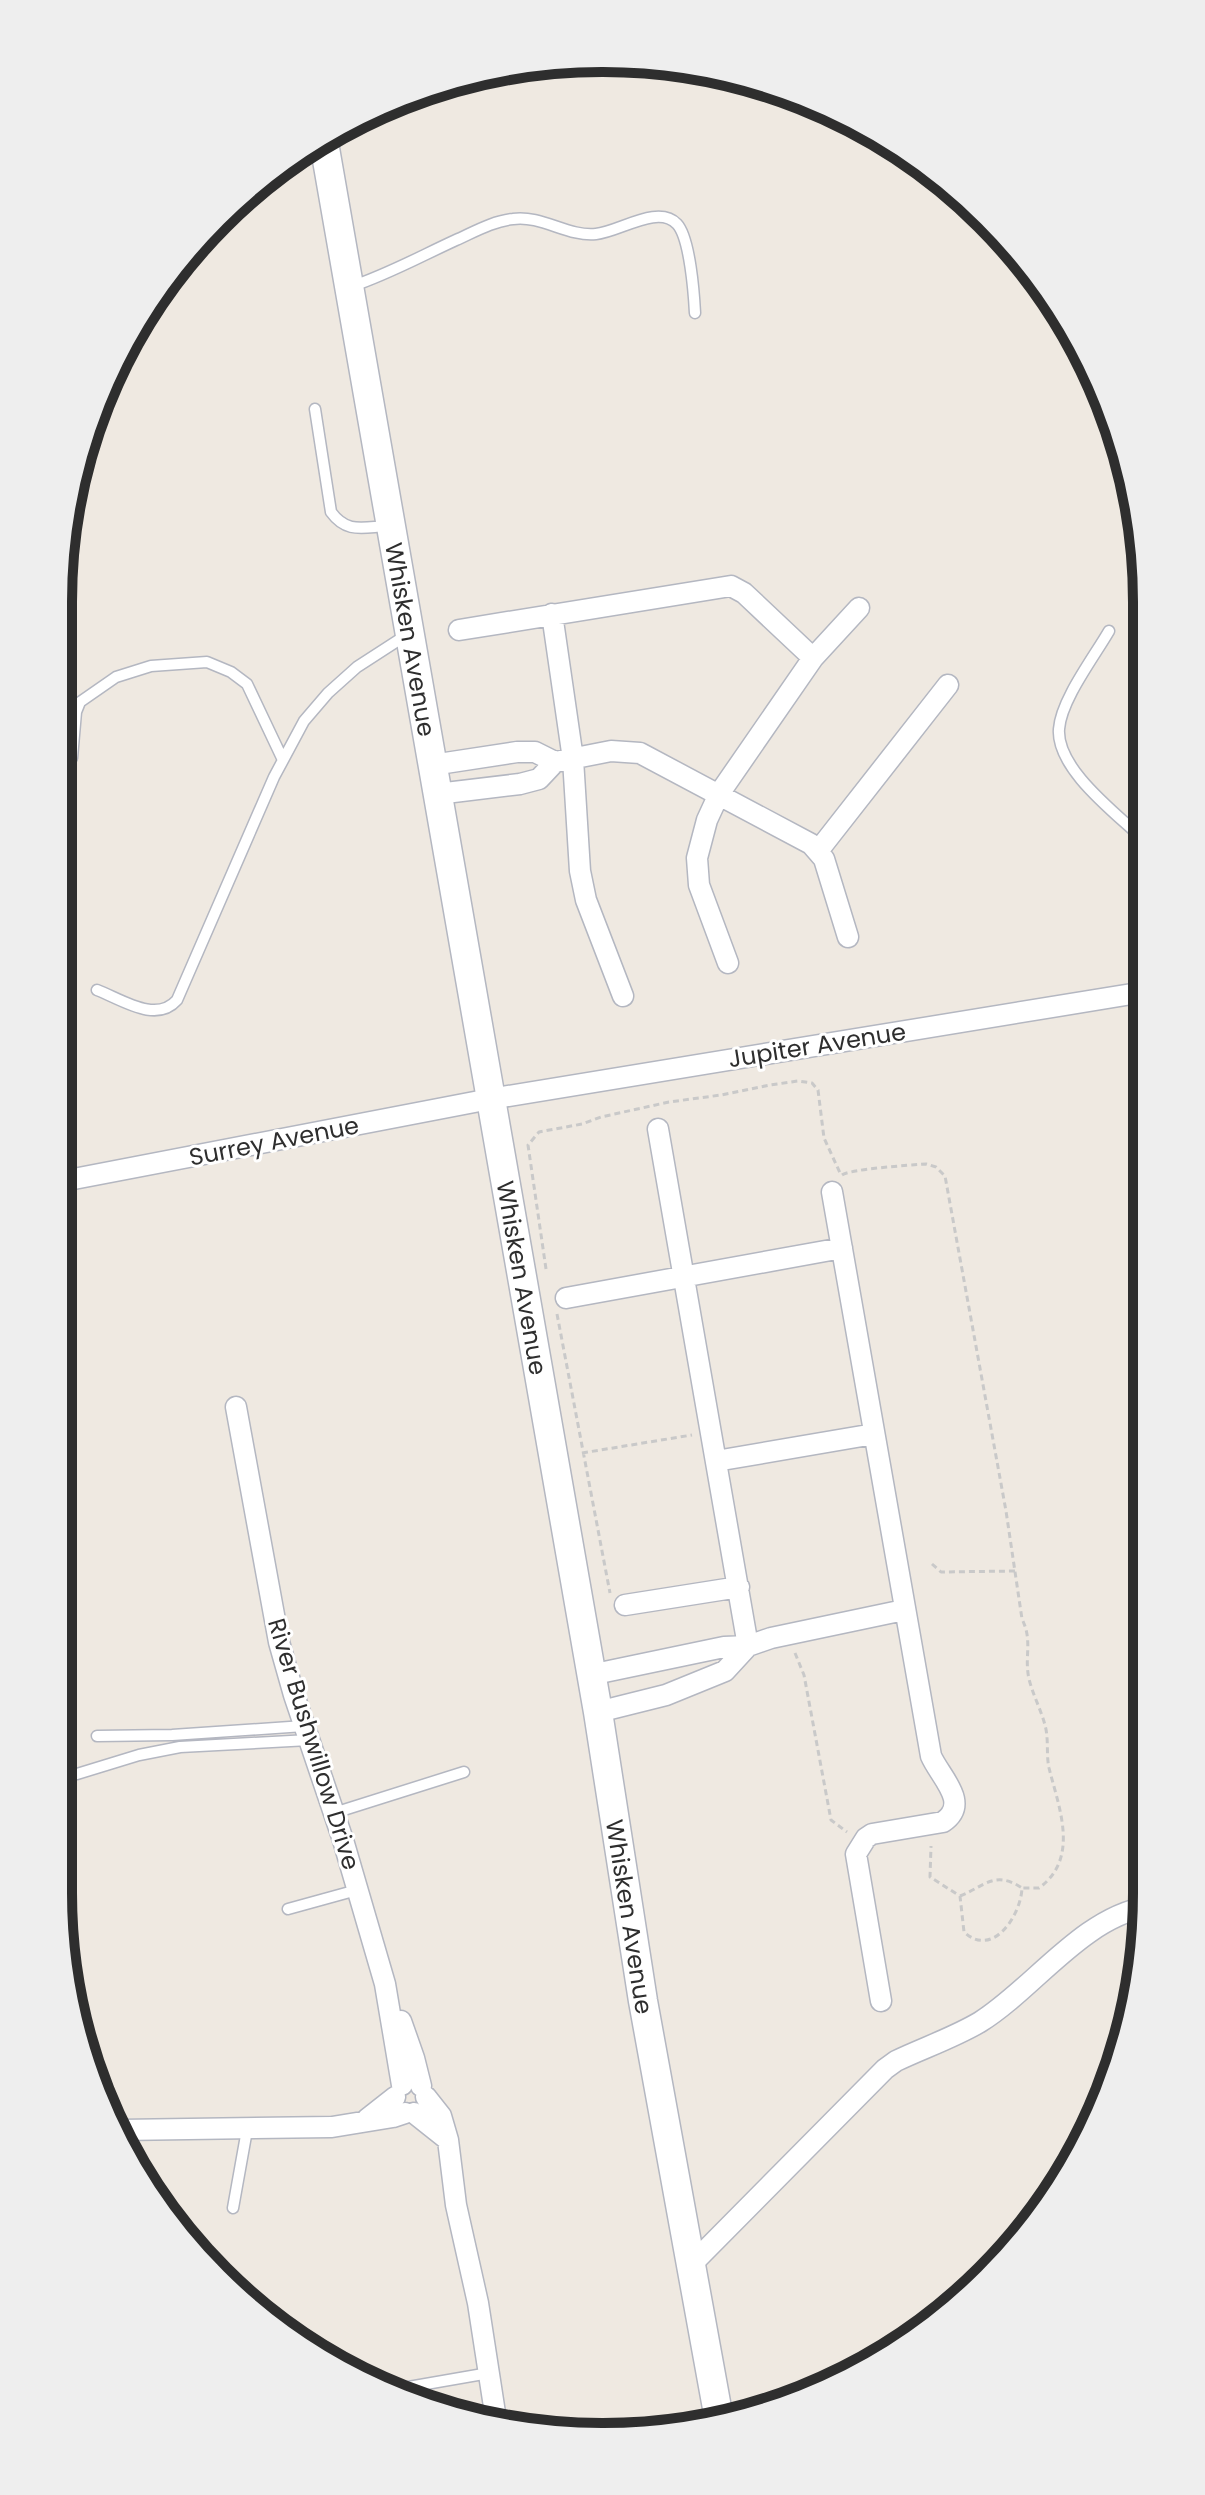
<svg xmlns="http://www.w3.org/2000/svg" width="1205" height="2495" font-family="Poppins,sans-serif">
	<rect width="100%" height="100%" fill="#efe9e1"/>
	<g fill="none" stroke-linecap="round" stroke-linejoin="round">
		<g stroke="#b4b7c1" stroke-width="13">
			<path id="lane" d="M 350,287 C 387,275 421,256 456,240 C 474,232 493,221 513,219 C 542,215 568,237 596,234 C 619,232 658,204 677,224 C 690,238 694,294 695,313
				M 315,409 L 331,512 C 347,534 363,527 388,526
				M 1109,631 C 1094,657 1061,700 1059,729 C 1056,769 1117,814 1143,839
				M 72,758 L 76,712 L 80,702 L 116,677 L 151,666 L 207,662 L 231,672 L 247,684 L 283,760
				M 97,990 C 121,999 156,1024 177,1000 L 274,777 L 304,721 L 328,693 L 357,667 L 408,634
				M 97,1736 L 172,1735 L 304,1726
				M 77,1774 L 139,1755 L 180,1747 L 309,1740
				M 334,1813 L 464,1772
				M 288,1909 L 357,1890
				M 233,2208 L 247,2130
				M 397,2389 L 489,2373"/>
		</g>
		<g stroke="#b4b7c1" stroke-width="23">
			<path id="street" d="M 552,614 L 573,759 L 580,871 L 586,900 L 623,996
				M 459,630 L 731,586 L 744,593 L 813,658
				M 432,765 L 517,752 L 535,752 L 555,762
				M 437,794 L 520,784 L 539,779 L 555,762 L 611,751 L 640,753 L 811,844 L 824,859 L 848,937
				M 818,851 L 948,685
				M 728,963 L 699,885 L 697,858 L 707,820 L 719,794 L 813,658 L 859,608
				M 658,1129 L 748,1646
				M 58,1182 L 490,1099 L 1144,992
				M 832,1192 L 931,1756 C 940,1777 971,1803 943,1822 L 872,1834 L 866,1838 L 856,1854 L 881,2001
				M 566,1298 L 842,1248
				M 236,1407 L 279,1642 L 294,1695 L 343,1840 L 385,1984 L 402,2085
				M 716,1461 L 874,1434
				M 625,1605 L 739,1587
				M 590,1675 L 724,1647 L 748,1646 L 771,1638 L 904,1610
				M 598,1712 L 666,1695 L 725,1671 L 748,1646
				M 401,2021 L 414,2058 L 421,2086
				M 426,2097 L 441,2116 L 448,2140 L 456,2205 L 478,2303 L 497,2426
				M 414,2113 L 448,2140
				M 367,2119 L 395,2097
				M 121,2130 L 332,2127 L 393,2117 L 405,2113
				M 692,2264 L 885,2069 L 896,2061 C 923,2048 953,2038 980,2022 C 1033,1989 1082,1918 1146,1907"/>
		</g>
		<g stroke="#b4b7c1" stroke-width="31">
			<g id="secondary">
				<path id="s1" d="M 323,137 L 598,1712 L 643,2001 L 719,2419"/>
			</g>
		</g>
		<path stroke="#c9c9c9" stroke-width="3" stroke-dasharray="6 4" stroke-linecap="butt" d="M 842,1175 C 850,1169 911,1165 926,1164 L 936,1167 L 945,1176 L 1006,1511 L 1022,1619 C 1033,1641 1024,1657 1029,1679 C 1033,1695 1041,1710 1045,1725 C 1049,1740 1046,1754 1049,1768 C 1059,1808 1080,1858 1039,1888 L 1022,1888 C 1021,1915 993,1959 964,1932 L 960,1896 L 930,1877 L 931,1846
			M 546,1269 L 528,1145 L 539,1132 L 582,1124 L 601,1117 L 669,1102 L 721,1095 L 770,1085 L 798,1081 L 812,1083 L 818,1090 L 824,1138 L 841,1175
			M 557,1314 L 610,1593
			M 582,1453 L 692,1435
			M 932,1564 L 941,1572 L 1015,1571
			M 795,1653 L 804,1675 L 831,1820 L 847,1832
			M 960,1896 C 985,1886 995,1870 1022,1888"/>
		<use href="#lane" stroke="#fff" stroke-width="10"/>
		<use href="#street" stroke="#fff" stroke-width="20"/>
		<use href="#secondary" stroke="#fff" stroke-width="28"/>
	</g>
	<g text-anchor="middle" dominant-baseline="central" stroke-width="6" stroke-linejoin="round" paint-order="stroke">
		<g font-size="24" fill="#2e2e2e" stroke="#fff">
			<text stroke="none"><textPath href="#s1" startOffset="510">Whisken Avenue</textPath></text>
			<text transform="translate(817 1045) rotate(-9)">Jupiter Avenue</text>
			<text transform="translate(274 1141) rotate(-11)">Surrey Avenue</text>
			<text stroke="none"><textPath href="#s1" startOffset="1158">Whisken Avenue</textPath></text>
			<text transform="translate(314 1744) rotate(73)">River Bushwillow Drive</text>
			<text stroke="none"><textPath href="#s1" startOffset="1806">Whisken Avenue</textPath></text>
		</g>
	</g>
	<path d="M0 0H1205V2495H0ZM602 72H603A530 530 0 0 1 1133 602V1893A530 530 0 0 1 603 2423H602A530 530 0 0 1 72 1893V602A530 530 0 0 1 602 72Z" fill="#eee" fill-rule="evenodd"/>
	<path fill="none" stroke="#2e2e2e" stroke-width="10" d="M602 72H603A530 530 0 0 1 1133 602V1893A530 530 0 0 1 603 2423H602A530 530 0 0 1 72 1893V602A530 530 0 0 1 602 72Z"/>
</svg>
